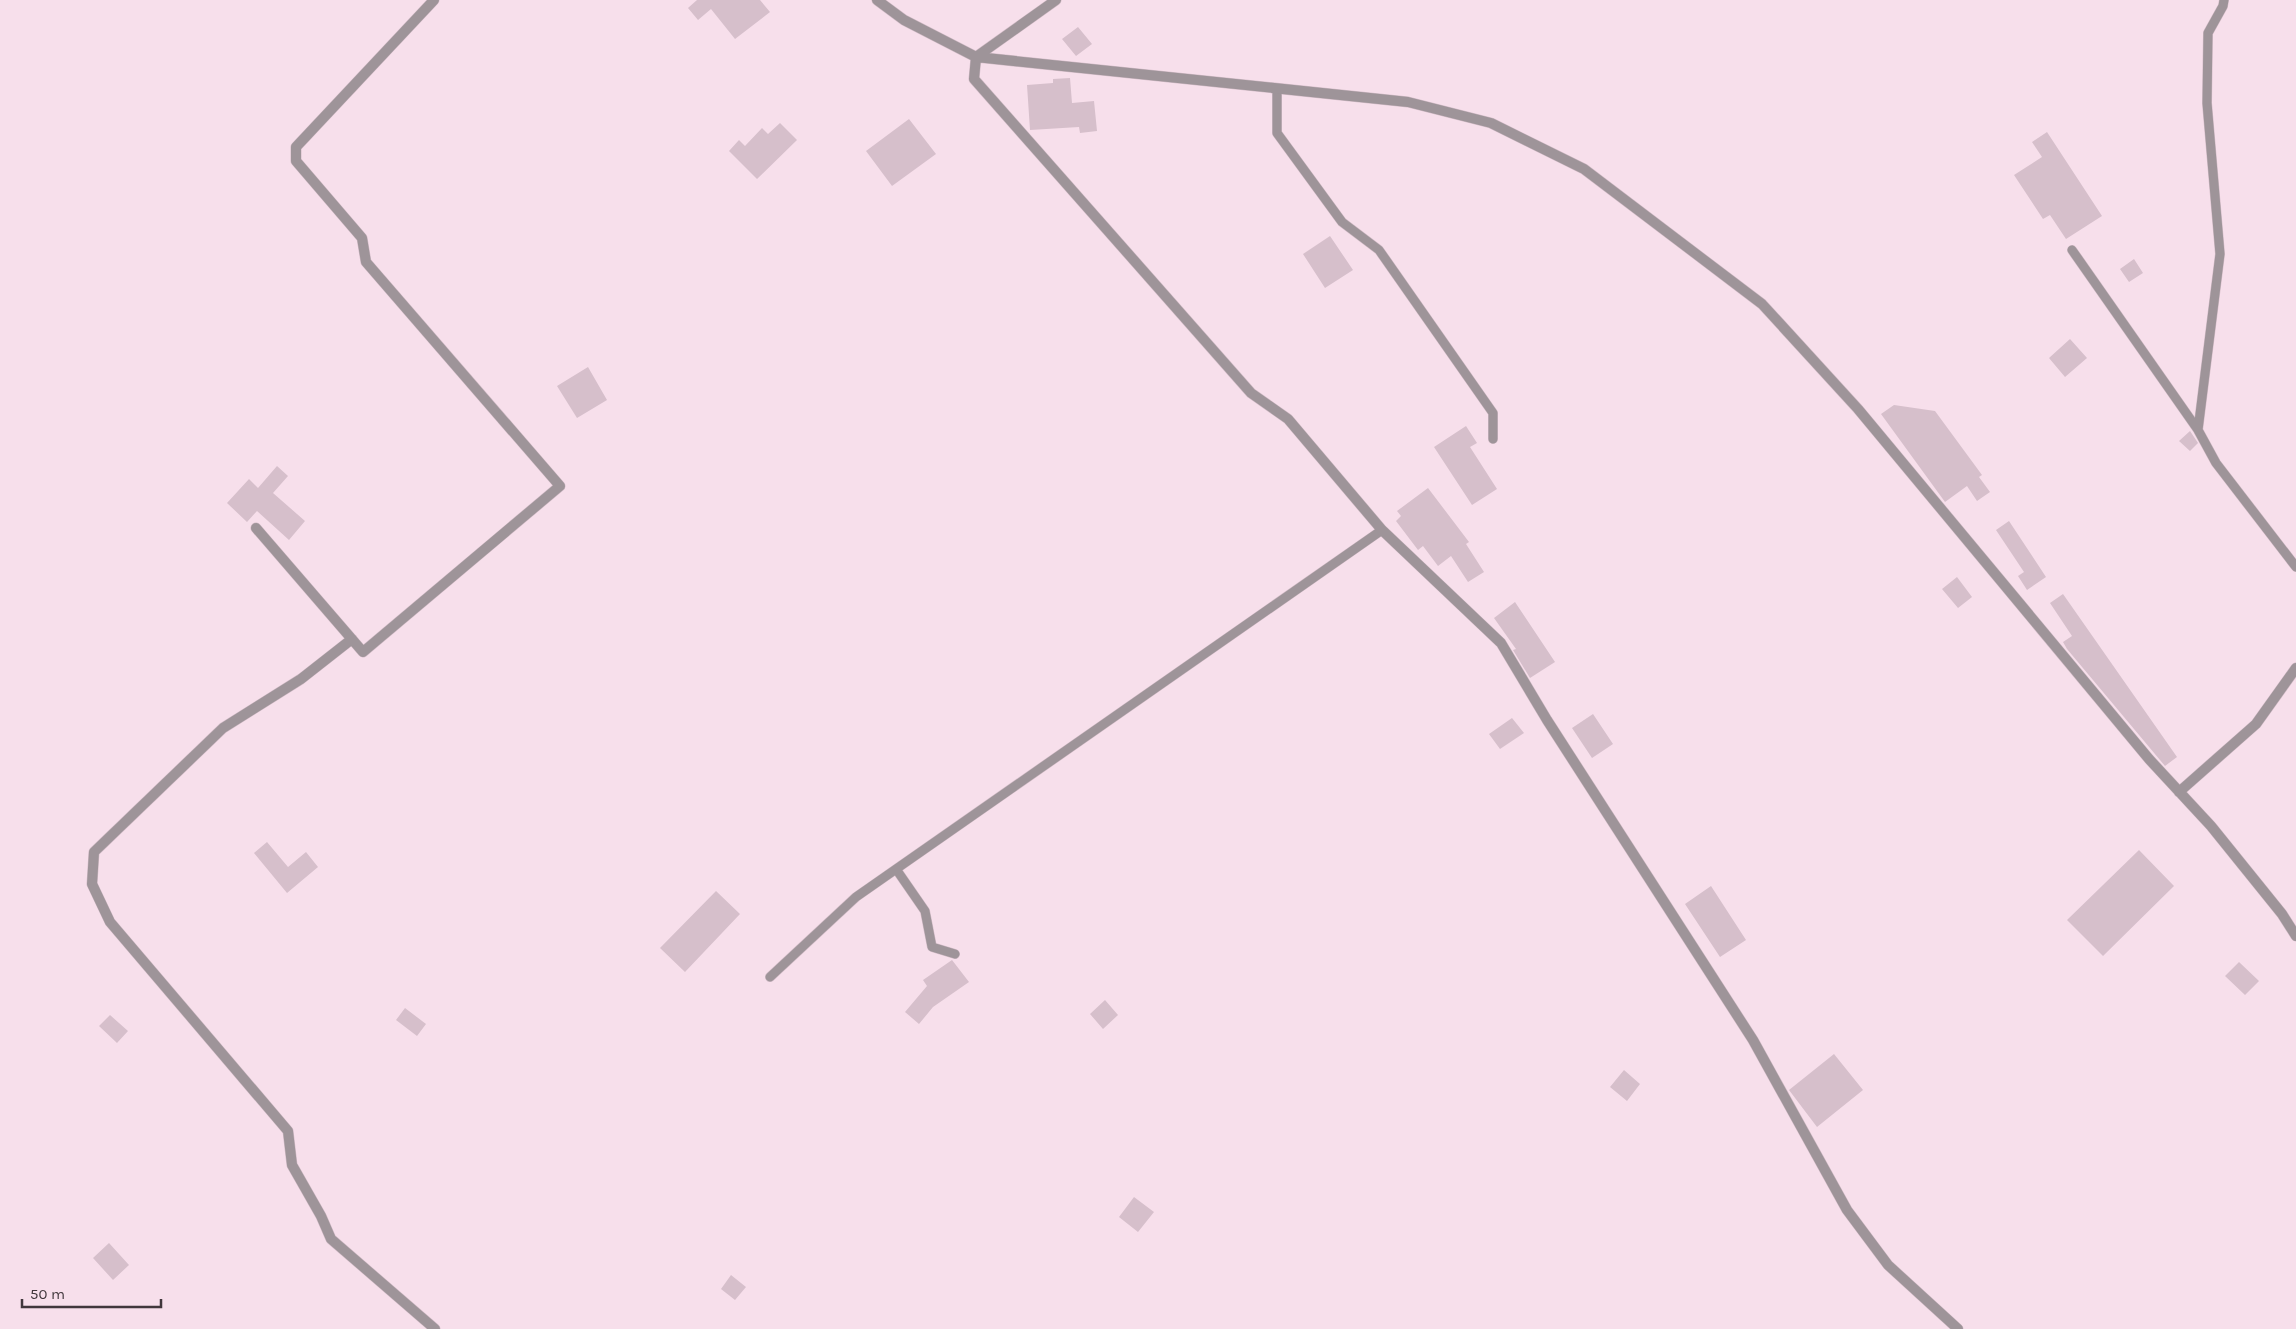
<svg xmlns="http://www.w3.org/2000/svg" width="2296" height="1329" font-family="Karla,sans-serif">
	<rect width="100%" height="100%" fill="#f7dfeb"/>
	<path fill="#d6bfcb" d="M 697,0 L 760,0 L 770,12 L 735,39 L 711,9 L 698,20 L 688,8 Z
		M 1078,27 L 1092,44 L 1076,56 L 1062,39 Z
		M 1070,78 L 1072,103 L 1094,101 L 1097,131 L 1080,133 L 1079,127 L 1030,130 L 1027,85 L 1053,83 L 1053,79 Z
		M 909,119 L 936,154 L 892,186 L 866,151 Z
		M 780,123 L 797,140 L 757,179 L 729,151 L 739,140 L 745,146 L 762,128 L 768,134 Z
		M 2047,132 L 2102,216 L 2066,239 L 2050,215 L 2043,219 L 2014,175 L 2042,157 L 2032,142 Z
		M 1330,236 L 1353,270 L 1325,288 L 1303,254 Z
		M 2134,259 L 2143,273 L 2129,282 L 2120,269 Z
		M 2070,339 L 2087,358 L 2065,377 L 2049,358 Z
		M 588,367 L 607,400 L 577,418 L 557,386 Z
		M 1894,405 L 1935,411 L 1982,475 L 1979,477 L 1990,492 L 1977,501 L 1967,486 L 1945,502 L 1881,414 Z
		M 1466,426 L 1477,443 L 1470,447 L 1497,489 L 1472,505 L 1434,447 Z
		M 2190,431 L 2198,443 L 2190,451 L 2179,441 Z
		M 277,466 L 288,476 L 273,493 L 305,521 L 289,540 L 257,511 L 247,522 L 227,503 L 249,479 L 258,488 Z
		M 1428,488 L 1469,542 L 1466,544 L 1484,572 L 1468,582 L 1451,556 L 1438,566 L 1423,546 L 1418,550 L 1396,521 L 1401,516 L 1397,511 Z
		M 2009,521 L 2046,577 L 2027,590 L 2018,576 L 2024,572 L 1996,530 Z
		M 1957,577 L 1972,597 L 1958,608 L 1942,589 Z
		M 2063,594 L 2177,757 L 2165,766 L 2067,649 L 2063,642 L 2072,636 L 2050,603 Z
		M 1515,602 L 1555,662 L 1530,678 L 1513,650 L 1516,649 L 1494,618 Z
		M 1593,714 L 1613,744 L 1592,758 L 1572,728 Z
		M 1512,718 L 1524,733 L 1500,749 L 1489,734 Z
		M 267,842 L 288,867 L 306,852 L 318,867 L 287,893 L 254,853 Z
		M 2139,850 L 2174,886 L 2103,956 L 2067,920 Z
		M 1711,886 L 1746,940 L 1720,957 L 1685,904 Z
		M 716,891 L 740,914 L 685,972 L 660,948 Z
		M 952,960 L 969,982 L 933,1007 L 919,1024 L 905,1012 L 927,986 L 923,980 Z
		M 2239,962 L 2259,981 L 2245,995 L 2225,976 Z
		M 1105,1000 L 1118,1015 L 1103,1029 L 1090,1014 Z
		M 405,1008 L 426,1024 L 417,1036 L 396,1020 Z
		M 110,1015 L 128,1031 L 117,1043 L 99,1026 Z
		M 1834,1054 L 1863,1090 L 1817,1127 L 1789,1090 Z
		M 1624,1070 L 1640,1084 L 1627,1101 L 1610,1087 Z
		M 1134,1197 L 1154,1212 L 1138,1232 L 1119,1217 Z
		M 109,1243 L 129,1265 L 113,1280 L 93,1258 Z
		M 731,1275 L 746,1287 L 735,1300 L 721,1289 Z"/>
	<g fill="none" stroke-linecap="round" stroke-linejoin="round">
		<g stroke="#d3bdc8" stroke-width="10">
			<path id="lane" d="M 2224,0 L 2223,6 L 2208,33 L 2207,103 L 2220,254 L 2198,430 L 2216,463 L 2296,567
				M 1277,89 L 1277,133 L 1342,222 L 1379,250 L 1493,413 L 1493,439
				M 2072,250 L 2198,430
				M 896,869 L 925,911 L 932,947 L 955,954
				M 770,977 L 856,897 L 1382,530"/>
		</g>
		<g stroke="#d3bdc8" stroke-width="11">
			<path id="street" d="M 877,0 L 904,20 L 976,57 L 1408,102 L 1491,123 L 1584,169 L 1762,304 L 1858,409 L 2149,759 L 2211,826 L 2282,914 L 2296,936
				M 1056,0 L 976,57 L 974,79 L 1251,393 L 1288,419 L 1382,530 L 1501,643 L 1547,720 L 1753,1040 L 1847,1210 L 1888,1265 L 1958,1329
				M 256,528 L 363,652 L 560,486 L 366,262 L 362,238 L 296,161 L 296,147 L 434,0
				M 352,639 L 301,679 L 223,728 L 94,852 L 92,884 L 110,922 L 288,1131 L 292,1165 L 321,1216 L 331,1239 L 435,1329
				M 2179,792 L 2256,724 L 2296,668"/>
		</g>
		<use href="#lane" stroke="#9e9499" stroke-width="9"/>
		<use href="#street" stroke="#9e9499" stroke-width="10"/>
	</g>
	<path d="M22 1299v8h139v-8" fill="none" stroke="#41373c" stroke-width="2.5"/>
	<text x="30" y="1299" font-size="15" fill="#41373c" stroke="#f7dfeb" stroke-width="4" paint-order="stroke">50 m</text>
</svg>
